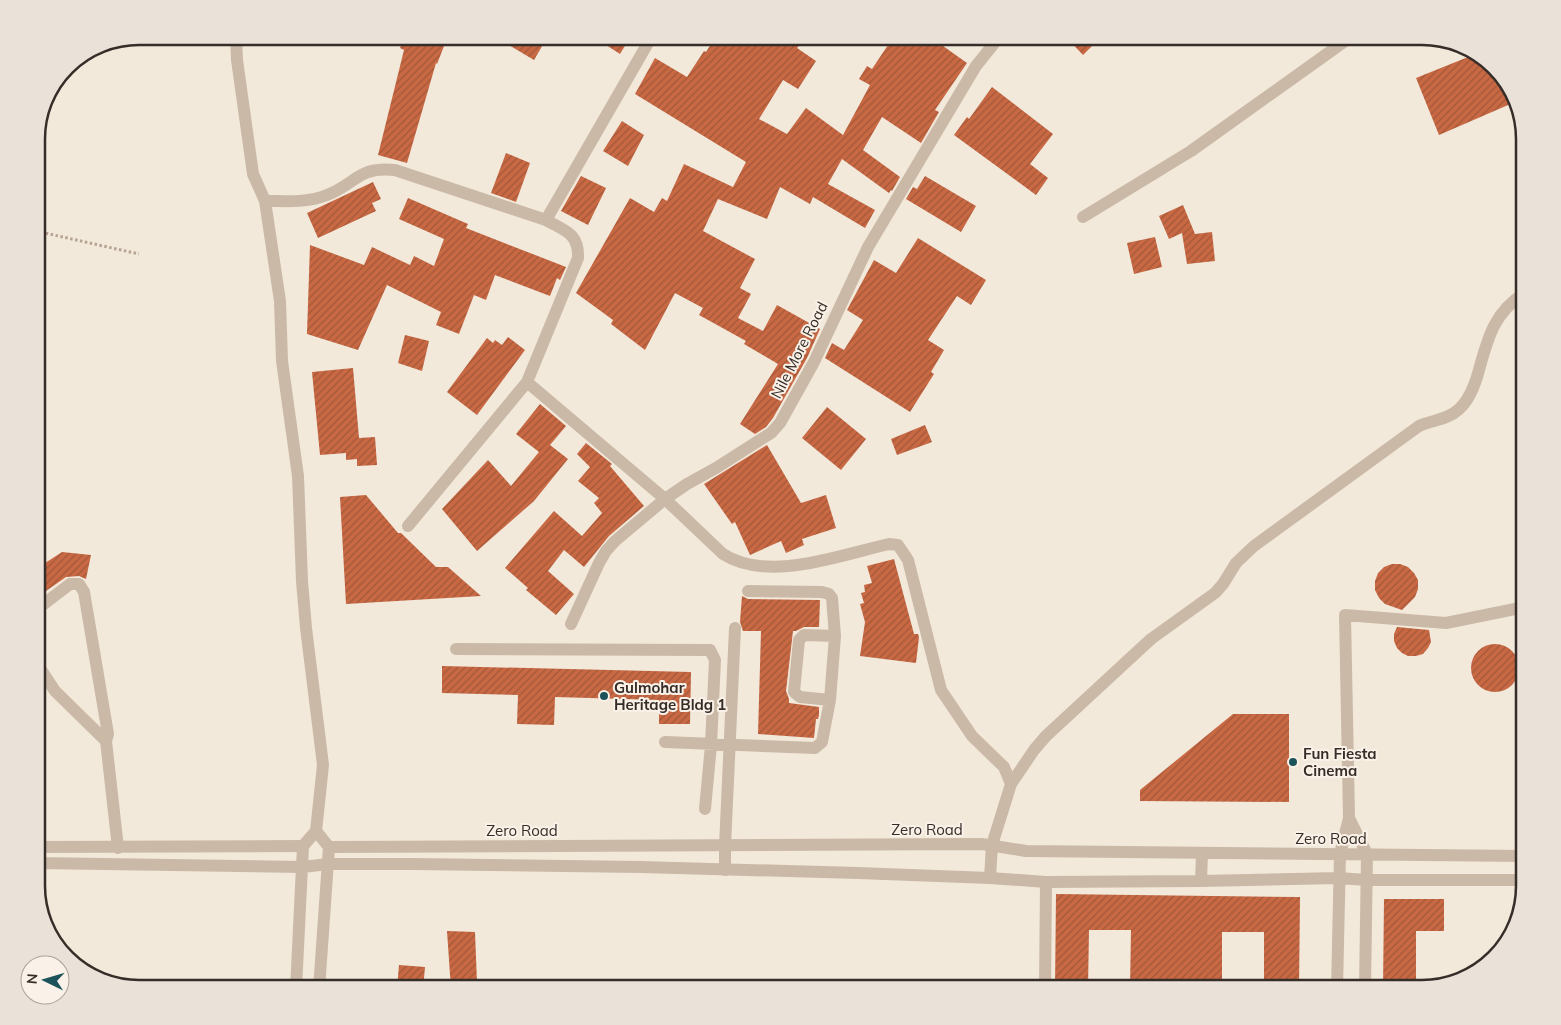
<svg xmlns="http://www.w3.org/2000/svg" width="1561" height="1025" font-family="Mulish,sans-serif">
	<defs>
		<pattern id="building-hatch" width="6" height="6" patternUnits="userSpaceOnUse" patternTransform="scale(1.25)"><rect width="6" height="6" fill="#c86944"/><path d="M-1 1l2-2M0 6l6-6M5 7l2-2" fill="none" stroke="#a35739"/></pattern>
	</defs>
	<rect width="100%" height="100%" fill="#f2e9db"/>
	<path fill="url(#building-hatch)" d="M 404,36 L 448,36 L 437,64 L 436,63 L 407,163 L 378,155 L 404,50 L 400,48 Z
		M 494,36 L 548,36 L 534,60 Z
		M 592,36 L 631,36 L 620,54 Z
		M 716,36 L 807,36 L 797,48 L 816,61 L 798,89 L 783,80 L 759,119 L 787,134 L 806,108 L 843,135 L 870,85 L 859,79 L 867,66 L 872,69 L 894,36 L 904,43 L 908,36 L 929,36 L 967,63 L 935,110 L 939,112 L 921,143 L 882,117 L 863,150 L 900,177 L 892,191 L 891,190 L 889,193 L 842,159 L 828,184 L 875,210 L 865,228 L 813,197 L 810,204 L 780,187 L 767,219 L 718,199 L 703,231 L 755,259 L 740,288 L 751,294 L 738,318 L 763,331 L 777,305 L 820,329 L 807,358 L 773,418 L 766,427 L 755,434 L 740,424 L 778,364 L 744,344 L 746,341 L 699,315 L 703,308 L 675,293 L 645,350 L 611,324 L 613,320 L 576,293 L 630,198 L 654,212 L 662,198 L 667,201 L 684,164 L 733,187 L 746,162 L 635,94 L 655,58 L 687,77 L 704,51 L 706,52 Z
		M 1065,36 L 1088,36 L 1095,43 L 1083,55 Z
		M 1478,53 L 1511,88 L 1515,102 L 1439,135 L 1416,78 Z
		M 992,87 L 1053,134 L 1030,164 L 1048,178 L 1036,195 L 954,135 L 967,117 L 969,119 Z
		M 622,121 L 644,135 L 628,166 L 603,151 Z
		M 506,153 L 530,163 L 516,202 L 491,193 Z
		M 581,176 L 606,188 L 588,225 L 561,211 Z
		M 925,176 L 976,206 L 961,232 L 906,199 L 913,187 L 917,189 Z
		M 373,182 L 381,199 L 372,203 L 376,211 L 318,238 L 307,213 Z
		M 408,198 L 468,224 L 466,228 L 566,267 L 560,280 L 557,278 L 550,296 L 495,275 L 486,300 L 474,295 L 459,334 L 436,325 L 441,312 L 387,285 L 358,350 L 307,334 L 310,245 L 364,265 L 372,247 L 410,265 L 414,256 L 434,266 L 444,239 L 399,219 Z
		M 1183,205 L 1195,234 L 1212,232 L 1215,261 L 1187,264 L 1182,233 L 1169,239 L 1159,216 Z
		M 1155,237 L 1162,267 L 1134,274 L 1127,243 Z
		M 918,238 L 986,280 L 971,305 L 957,296 L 928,340 L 944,350 L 931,372 L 934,374 L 910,412 L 825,358 L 832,343 L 844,350 L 863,320 L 847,310 L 874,260 L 896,273 Z
		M 405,335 L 429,341 L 422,371 L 398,363 Z
		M 508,337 L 525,350 L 477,415 L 447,392 L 487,338 L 493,343 L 495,340 L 502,345 Z
		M 353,368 L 359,438 L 375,437 L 377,465 L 357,466 L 357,459 L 346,460 L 346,453 L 320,455 L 312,372 Z
		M 540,404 L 566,426 L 550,445 L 568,459 L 534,501 L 477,551 L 442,509 L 488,460 L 511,486 L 539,452 L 516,434 Z
		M 827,407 L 866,439 L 841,470 L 802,438 Z
		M 925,425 L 932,442 L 897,455 L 891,439 Z
		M 586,443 L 612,464 L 610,466 L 644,506 L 609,536 L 584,567 L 564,550 L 548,571 L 574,594 L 556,615 L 526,590 L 528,588 L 505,568 L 554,511 L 582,536 L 602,513 L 594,503 L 599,498 L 578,481 L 590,467 L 577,454 Z
		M 767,445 L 801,503 L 826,495 L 836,528 L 802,539 L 804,545 L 786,553 L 781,541 L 750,555 L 735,522 L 732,524 L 704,484 Z
		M 366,495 L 398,533 L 401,533 L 436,567 L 448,567 L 481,596 L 346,604 L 340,497 Z
		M 62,552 L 91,555 L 86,579 L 79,576 L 66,577 L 36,598 L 36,569 Z
		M 894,559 L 914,634 L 918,634 L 919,637 L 916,663 L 860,656 L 865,622 L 860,604 L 864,603 L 861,593 L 865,592 L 864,585 L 872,583 L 867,566 Z
		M 1392,564 L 1400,564 L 1408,567 L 1414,573 L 1418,580 L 1418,589 L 1415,597 L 1402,610 L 1385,604 L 1379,598 L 1375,590 L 1375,581 L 1378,573 L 1384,567 Z
		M 742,596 L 748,599 L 820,600 L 819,627 L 804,627 L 796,631 L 793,631 L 786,691 L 789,699 L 789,703 L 819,707 L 819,715 L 818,719 L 816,719 L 814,738 L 758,734 L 761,631 L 743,631 L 740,622 Z
		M 1397,627 L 1429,630 L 1431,642 L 1428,648 L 1423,654 L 1416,656 L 1408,656 L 1402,653 L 1397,648 L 1394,641 L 1394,634 Z
		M1471 668a24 24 0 1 1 48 0a24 24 0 1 1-48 0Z
		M 442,666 L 691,672 L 690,724 L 659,724 L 659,700 L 555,697 L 554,725 L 517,724 L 518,695 L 442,693 Z
		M 1233,714 L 1289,714 L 1289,802 L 1140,801 L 1140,790 Z
		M 1056,894 L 1300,897 L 1299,989 L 1264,989 L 1264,932 L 1222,932 L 1222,989 L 1130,989 L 1131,930 L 1089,930 L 1088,989 L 1055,989 Z
		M 1384,899 L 1444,899 L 1444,931 L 1416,931 L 1416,989 L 1383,989 Z
		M 447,931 L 475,932 L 477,983 L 467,983 L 468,989 L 451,989 Z
		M 399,965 L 425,967 L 423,989 L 397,989 Z"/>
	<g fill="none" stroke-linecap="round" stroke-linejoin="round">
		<path stroke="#b7a391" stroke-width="3" stroke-dasharray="2.5 2.5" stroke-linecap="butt" d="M 36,231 L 139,254"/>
		<path stroke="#cbb9a7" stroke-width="12" d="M 236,36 L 237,60 L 253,174 L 265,201 L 280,301 L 282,361 L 298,476 L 302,581 L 306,628 L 323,765 L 316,831
			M 265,201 C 288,201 306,203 327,195 C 356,184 358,166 395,170 L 546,220 L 652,36
			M 1083,217 L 1191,151 L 1352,36
			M 527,382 L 665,499 L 723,554 C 768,583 840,555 889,544 L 898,545 L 908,560 L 941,690 L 972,736 L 1004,767 L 1011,784
			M 408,526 L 527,382 L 578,258 C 579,233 565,231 546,220
			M 36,610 L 70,584 L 79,584 L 84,592 L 108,734 L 106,741 L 118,848
			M 571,624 L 599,563 L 606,551 L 615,541 L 665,499 L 687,484 L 716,468 L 771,433 L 780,423 L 814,362 L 868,247 L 976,66 L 1000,36
			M 456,649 L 710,650 L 715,660 L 711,745 L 705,809
			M 36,662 L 55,691 L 106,741
			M 830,700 L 800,697 L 794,692 L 799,640 L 804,635 L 835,636
			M 665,742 L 815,748 L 822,742 L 830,700 L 835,636 L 832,598 L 829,594 L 822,592 L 748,591
			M 1349,818 L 1367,854
			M 36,847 L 303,846
			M 1340,854 L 1349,818 L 1345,615 L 1446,623 L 1525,607
			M 36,863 L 303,867
			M 725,870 L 725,846 L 735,628
			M 990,878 L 992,845 L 1011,784 L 1034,750 L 1046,736 L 1151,639 L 1215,593 L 1223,584 L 1236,563 L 1254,546 L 1419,426 C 1432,420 1447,420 1458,410 C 1468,402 1473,389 1477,377 C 1487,342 1492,313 1525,293
			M 1045,989 L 1046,882"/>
		<path stroke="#cbb9a7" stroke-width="12" d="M 329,847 L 982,844 L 1026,851 L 1525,856
			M 303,867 L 328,864 L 413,864 L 641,867 L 858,873 L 990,878 L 1046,882 L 1201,881 L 1338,878 L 1367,880 L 1525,880
			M 1201,881 L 1202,853
			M 296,989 L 303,846 L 316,831 L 329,847 L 319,989
			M 1337,989 L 1340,854
			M 1365,989 L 1367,854"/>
	</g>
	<g fill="#1c535a" stroke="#faf2e8" stroke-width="2">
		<circle cx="604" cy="696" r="5"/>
		<circle cx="1293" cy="762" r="5"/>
	</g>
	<g text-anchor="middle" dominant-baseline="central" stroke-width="4" stroke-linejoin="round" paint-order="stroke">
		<g font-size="15" fill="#372d28" stroke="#faf2e8">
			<text transform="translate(799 350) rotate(-63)">Nile More Road</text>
			<text x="927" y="829">Zero Road</text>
			<text x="522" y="830">Zero Road</text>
			<text x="1331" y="838">Zero Road</text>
		</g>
		<g font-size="15" font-weight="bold" fill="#372d28" stroke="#faf2e8" text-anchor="start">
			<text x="614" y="687">Gulmohar<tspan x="614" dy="17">Heritage Bldg 1</tspan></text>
			<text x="1303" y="753">Fun Fiesta<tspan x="1303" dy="17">Cinema</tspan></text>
		</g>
	</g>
	<path d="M0 0H1561V1025H0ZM139 45H1422A94 94 0 0 1 1516 139V886A94 94 0 0 1 1422 980H139A94 94 0 0 1 45 886V139A94 94 0 0 1 139 45Z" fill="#eae2d9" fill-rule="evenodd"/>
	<path fill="none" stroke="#372d28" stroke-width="2.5" d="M139 45H1422A94 94 0 0 1 1516 139V886A94 94 0 0 1 1422 980H139A94 94 0 0 1 45 886V139A94 94 0 0 1 139 45Z"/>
	<g transform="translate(45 980) rotate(275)"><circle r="24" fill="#faf2e8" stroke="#aca39b"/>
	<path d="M0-4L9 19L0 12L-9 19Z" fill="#1c535a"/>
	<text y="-8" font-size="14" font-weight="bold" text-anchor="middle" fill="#372d28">N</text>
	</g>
</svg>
